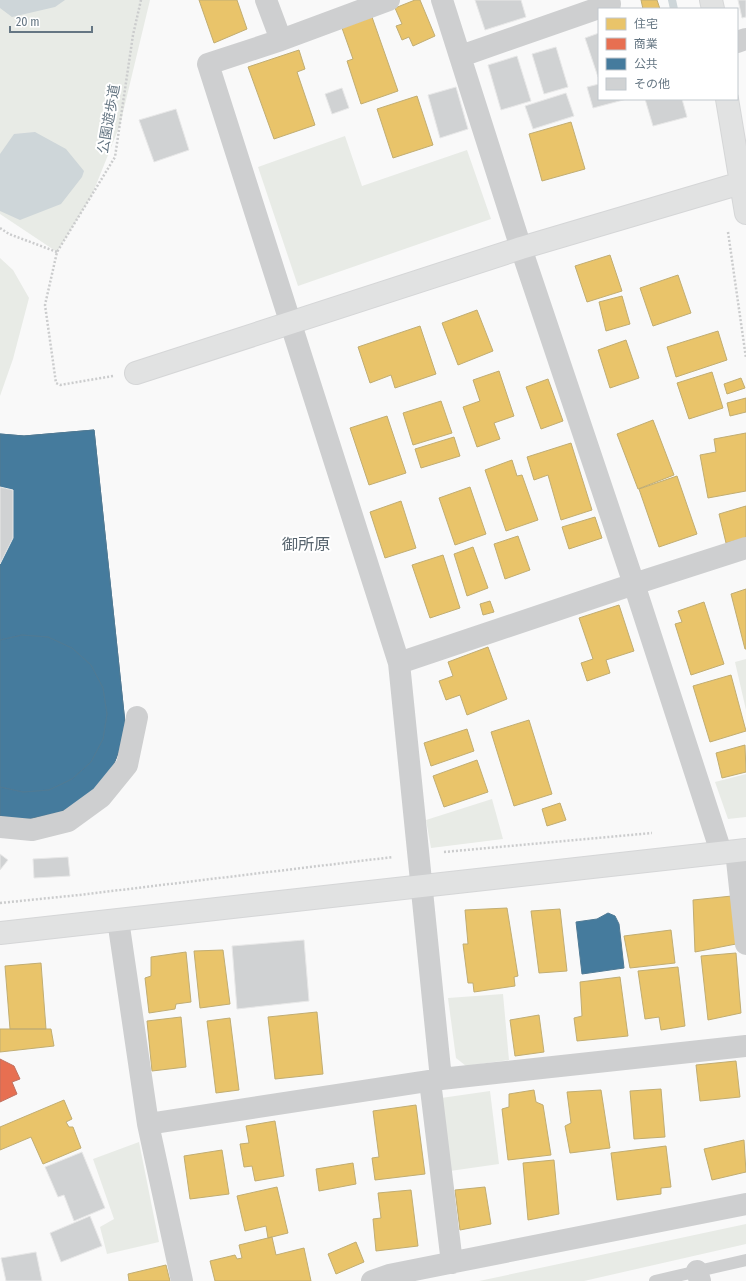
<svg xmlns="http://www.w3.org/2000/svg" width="746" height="1281" font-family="'Fira Sans Condensed','Noto Sans JP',sans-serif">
	<rect width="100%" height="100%" fill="#f9f9f9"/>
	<path fill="#e8ebe6" d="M 0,0 L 150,0 L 120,125 L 92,195 L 57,252 L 0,214 Z
		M 345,136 L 362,186 L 467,150 L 491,219 L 298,286 L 258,167 Z
		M 0,258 L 13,270 L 29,298 L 13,359 L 0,396 Z
		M 746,659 L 746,710 L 735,662 Z
		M 746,774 L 746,817 L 728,819 L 715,782 Z
		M 492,799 L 503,839 L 431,848 L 426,820 Z
		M 503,994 L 509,1060 L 466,1066 L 456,1058 L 448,998 Z
		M 490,1091 L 499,1164 L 450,1171 L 441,1098 Z
		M 139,1142 L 159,1242 L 107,1254 L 100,1227 L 114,1219 L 93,1159 Z
		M 746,1224 L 746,1244 L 584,1281 L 479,1281 Z"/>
	<path fill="#ced6d9" d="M 0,0 L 65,0 L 55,7 L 12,17 L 0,8 Z
		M 35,132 L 66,149 L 84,171 L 82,177 L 61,204 L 20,220 L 0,211 L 0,154 L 14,134 Z"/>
	<path fill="#e9c46a" stroke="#c1ad72" d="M 199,0 L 237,0 L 247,29 L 214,43 Z
		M 415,0 L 420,0 L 435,36 L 413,46 L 409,37 L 402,40 L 396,26 L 402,24 L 395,8 Z
		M 641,0 L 657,0 L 660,9 L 643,9 Z
		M 372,17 L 398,91 L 361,104 L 347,61 L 353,59 L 342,28 Z
		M 299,50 L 305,69 L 297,72 L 315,125 L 274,139 L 248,67 Z
		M 417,96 L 433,145 L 393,158 L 377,109 Z
		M 571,122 L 585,169 L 542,181 L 529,134 Z
		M 610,255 L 622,291 L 587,302 L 575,266 Z
		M 678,275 L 691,313 L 653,326 L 640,288 Z
		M 622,296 L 630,324 L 606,331 L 599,302 Z
		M 477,310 L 493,351 L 458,365 L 442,323 Z
		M 420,326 L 436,374 L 395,388 L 391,375 L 370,383 L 358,347 Z
		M 718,331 L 727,360 L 676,377 L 667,347 Z
		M 626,340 L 639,378 L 610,388 L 598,350 Z
		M 499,371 L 514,416 L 494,423 L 500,439 L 477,447 L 463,407 L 480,401 L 473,380 Z
		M 712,372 L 723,408 L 689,419 L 677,383 Z
		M 741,378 L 745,388 L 727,394 L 724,384 Z
		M 548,379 L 563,421 L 541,429 L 526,387 Z
		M 746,398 L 746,412 L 730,416 L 727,403 Z
		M 441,401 L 452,433 L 413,445 L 403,413 Z
		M 387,416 L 406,473 L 369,485 L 350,428 Z
		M 653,420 L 674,475 L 638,489 L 617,434 Z
		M 746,433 L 746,491 L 708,498 L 700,455 L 716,452 L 714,439 Z
		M 454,437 L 460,456 L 421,468 L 415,449 Z
		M 571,443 L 592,510 L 561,520 L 548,475 L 534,480 L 527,457 Z
		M 512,460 L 517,476 L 522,475 L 538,520 L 506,531 L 485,470 Z
		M 677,476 L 697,534 L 659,547 L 639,489 Z
		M 470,487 L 486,534 L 455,545 L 439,498 Z
		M 401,501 L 416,548 L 385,558 L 370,512 Z
		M 746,506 L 746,538 L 726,543 L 719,514 Z
		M 595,517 L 602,538 L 569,549 L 562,527 Z
		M 518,536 L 530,570 L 505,579 L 494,544 Z
		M 473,547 L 488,588 L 467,596 L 454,554 Z
		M 443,555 L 460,608 L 430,618 L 412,565 Z
		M 746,589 L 746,649 L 745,649 L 731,594 Z
		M 490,601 L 494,612 L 483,615 L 480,604 Z
		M 704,602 L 724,664 L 691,675 L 675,624 L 682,622 L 678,611 Z
		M 619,605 L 634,651 L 606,660 L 610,673 L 587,681 L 581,663 L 593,659 L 579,618 Z
		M 488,647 L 507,699 L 467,715 L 460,695 L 446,700 L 439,681 L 453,676 L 448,662 Z
		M 731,675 L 746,731 L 710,742 L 693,686 Z
		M 529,720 L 552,794 L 514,806 L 491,732 Z
		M 467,729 L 474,751 L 431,766 L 424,743 Z
		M 745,745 L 746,772 L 722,778 L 716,753 Z
		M 477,760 L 488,792 L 444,807 L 433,776 Z
		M 560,803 L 566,820 L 547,826 L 542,809 Z
		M 732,896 L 736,944 L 695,952 L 693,900 Z
		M 507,908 L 518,976 L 514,977 L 515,986 L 474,992 L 473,983 L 468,983 L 463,944 L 468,944 L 465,910 Z
		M 560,909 L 567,971 L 539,973 L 531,911 Z
		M 671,930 L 675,963 L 630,968 L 624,936 Z
		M 223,950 L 230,1004 L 200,1008 L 194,951 Z
		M 186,952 L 191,1002 L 176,1004 L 175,1009 L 149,1013 L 145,978 L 151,976 L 151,957 Z
		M 736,953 L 741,1013 L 708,1020 L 701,956 Z
		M 41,963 L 46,1029 L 10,1029 L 5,966 Z
		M 678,967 L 685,1026 L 661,1030 L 659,1017 L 645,1019 L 638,971 Z
		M 620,977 L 628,1036 L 577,1041 L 574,1018 L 582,1016 L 580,982 Z
		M 317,1012 L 323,1074 L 275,1079 L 268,1017 Z
		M 539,1015 L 544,1052 L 515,1056 L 510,1020 Z
		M 181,1017 L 186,1067 L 152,1071 L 147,1021 Z
		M 230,1018 L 239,1090 L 216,1093 L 207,1021 Z
		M 0,1029 L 51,1029 L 54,1046 L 0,1052 Z
		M 736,1061 L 740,1097 L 700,1101 L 696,1065 Z
		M 661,1089 L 665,1137 L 634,1139 L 630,1091 Z
		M 534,1090 L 536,1102 L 543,1105 L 551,1155 L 508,1160 L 502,1109 L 509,1107 L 509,1094 Z
		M 601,1090 L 610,1148 L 570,1153 L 565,1126 L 571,1123 L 567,1092 Z
		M 64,1100 L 72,1119 L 66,1122 L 69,1127 L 73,1127 L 81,1148 L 43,1164 L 31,1137 L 0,1150 L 0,1127 Z
		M 416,1105 L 425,1174 L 375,1180 L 372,1158 L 379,1157 L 373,1111 Z
		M 275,1121 L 284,1176 L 255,1181 L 252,1166 L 244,1167 L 240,1144 L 249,1143 L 246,1126 Z
		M 744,1140 L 746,1172 L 712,1180 L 704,1149 Z
		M 666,1146 L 671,1187 L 661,1188 L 661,1194 L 617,1200 L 611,1153 Z
		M 222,1150 L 229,1194 L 190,1199 L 184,1156 Z
		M 554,1160 L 559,1214 L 528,1220 L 523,1163 Z
		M 353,1163 L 356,1184 L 319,1191 L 316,1169 Z
		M 277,1187 L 288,1233 L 268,1238 L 266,1226 L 245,1231 L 237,1196 Z
		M 485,1187 L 491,1224 L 460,1230 L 455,1190 Z
		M 411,1190 L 418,1246 L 376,1251 L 373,1219 L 381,1218 L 378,1193 Z
		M 272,1237 L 276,1255 L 304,1248 L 311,1281 L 215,1281 L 210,1261 L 235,1255 L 237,1259 L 242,1258 L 239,1245 Z
		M 356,1242 L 364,1262 L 336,1274 L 328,1254 Z
		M 166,1265 L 170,1281 L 129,1281 L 128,1274 Z"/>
	<path fill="#e76f51" stroke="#c07160" d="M 0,1059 L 14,1066 L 20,1079 L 12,1082 L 17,1094 L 0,1102 Z"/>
	<path fill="#457b9d" stroke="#4f7a95" d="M 94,430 L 125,723 L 119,751 L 109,776 L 84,801 L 60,812 L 24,820 L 0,816 L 0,787 L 23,792 L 49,790 L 72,779 L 91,762 L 103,739 L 107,714 L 103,688 L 91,665 L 72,648 L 48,637 L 22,635 L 0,640 L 0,434 L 24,436 Z
		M 94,430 L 125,723 L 119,751 L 109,776 L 84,801 L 60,812 L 24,820 L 0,816 L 0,434 L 24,436 Z
		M 22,635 L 48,637 L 72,648 L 91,665 L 103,688 L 107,714 L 103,739 L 91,762 L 72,779 L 49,790 L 23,792 L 0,787 L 0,640 Z
		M 608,913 L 615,916 L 619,924 L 624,968 L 582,974 L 576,922 L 597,919 Z"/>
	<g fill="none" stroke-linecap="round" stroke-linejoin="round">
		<path stroke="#ced6d9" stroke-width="8" d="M 672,0 L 674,9"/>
	</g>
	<path fill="#d0d2d3" stroke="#e8e8e8" d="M 475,0 L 521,0 L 526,17 L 485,30 Z
		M 738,0 L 746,0 L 746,17 L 742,18 Z
		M 599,33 L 599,77 L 598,77 L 585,38 Z
		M 556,47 L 568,87 L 544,94 L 532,54 Z
		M 517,56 L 531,101 L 501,110 L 488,65 Z
		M 599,84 L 599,99 L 627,99 L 593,108 L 587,87 Z
		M 456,87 L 468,129 L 440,138 L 428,95 Z
		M 342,88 L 349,108 L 332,114 L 325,94 Z
		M 566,93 L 574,116 L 533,129 L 525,106 Z
		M 645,99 L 682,99 L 687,117 L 653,126 Z
		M 176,109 L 189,150 L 154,162 L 139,120 Z
		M 0,487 L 13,490 L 13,538 L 0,564 Z
		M 0,854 L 8,860 L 0,870 Z
		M 68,857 L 70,876 L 34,878 L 33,859 Z
		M 304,940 L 309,1001 L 237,1009 L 232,946 Z
		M 82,1152 L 105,1208 L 74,1221 L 64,1195 L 58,1197 L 45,1167 Z
		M 90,1216 L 102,1246 L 61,1262 L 50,1233 Z
		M 36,1252 L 42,1281 L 6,1281 L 1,1258 Z"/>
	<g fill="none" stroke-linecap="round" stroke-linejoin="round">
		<g stroke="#d5d6d7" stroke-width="24">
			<path id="secondary" d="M 711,0 L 713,9
				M 727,99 L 746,213
				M 136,373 L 521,248 L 741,183
				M 0,933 L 746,850"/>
		</g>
		<path stroke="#cbcccd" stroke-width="2.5" stroke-dasharray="2 2" stroke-linecap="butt" d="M 0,228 L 9,234 L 57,252
			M 728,232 L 746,358
			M 113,376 L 60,385 L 56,383 L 45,305 L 57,252 L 115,157 L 133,35 L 141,0
			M 444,852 L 652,833
			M 0,903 L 79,895 L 393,857"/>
		<path stroke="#cecfd0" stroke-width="12" d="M 655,1281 L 746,1260"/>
		<path stroke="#cecfd0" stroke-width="22" d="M 266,0 L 281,40
			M 389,0 L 281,40 L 208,64 L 399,663
			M 442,0 L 521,248 L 634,584 L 721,852
			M 737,42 L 746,39
			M 461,56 L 610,4 L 609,0
			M 0,827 L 32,830 L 68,821 L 101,797 L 127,765 L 137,717
			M 736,851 L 746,944
			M 118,920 L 148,1124 L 182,1281
			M 441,1079 L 399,663 L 634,584 L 746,548
			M 430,1081 L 452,1263
			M 148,1124 L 441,1079 L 746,1046
			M 697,1271 L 700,1281
			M 372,1281 L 389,1275 L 746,1204"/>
		<use href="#secondary" stroke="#e1e2e2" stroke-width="22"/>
	</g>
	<g text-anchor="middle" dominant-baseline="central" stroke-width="4" stroke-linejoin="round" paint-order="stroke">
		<g font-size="14" fill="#657683" stroke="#fff">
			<text transform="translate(109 119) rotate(-80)">公園遊歩道</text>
		</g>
		<g font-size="16" fill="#57646e" stroke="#fff">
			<text x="306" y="544">御所原</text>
		</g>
	</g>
	<rect x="598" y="8" width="140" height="92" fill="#ffffff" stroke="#c1c8cd"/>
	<rect x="606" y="18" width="20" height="12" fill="#e9c46a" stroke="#c1c8cd"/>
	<text x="634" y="28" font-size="12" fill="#657683">住宅</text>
	<rect x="606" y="38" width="20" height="12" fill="#e76f51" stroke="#c1c8cd"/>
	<text x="634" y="48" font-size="12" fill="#657683">商業</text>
	<rect x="606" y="58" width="20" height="12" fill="#457b9d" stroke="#c1c8cd"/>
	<text x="634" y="68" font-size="12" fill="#657683">公共</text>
	<rect x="606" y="78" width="20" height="12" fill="#d0d2d3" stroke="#c1c8cd"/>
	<text x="634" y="88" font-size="12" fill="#657683">その他</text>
	<path d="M10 26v6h82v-6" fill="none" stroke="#657683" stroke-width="2"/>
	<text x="16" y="26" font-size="12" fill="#657683" stroke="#ffffff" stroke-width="3" paint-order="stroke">20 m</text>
</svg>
